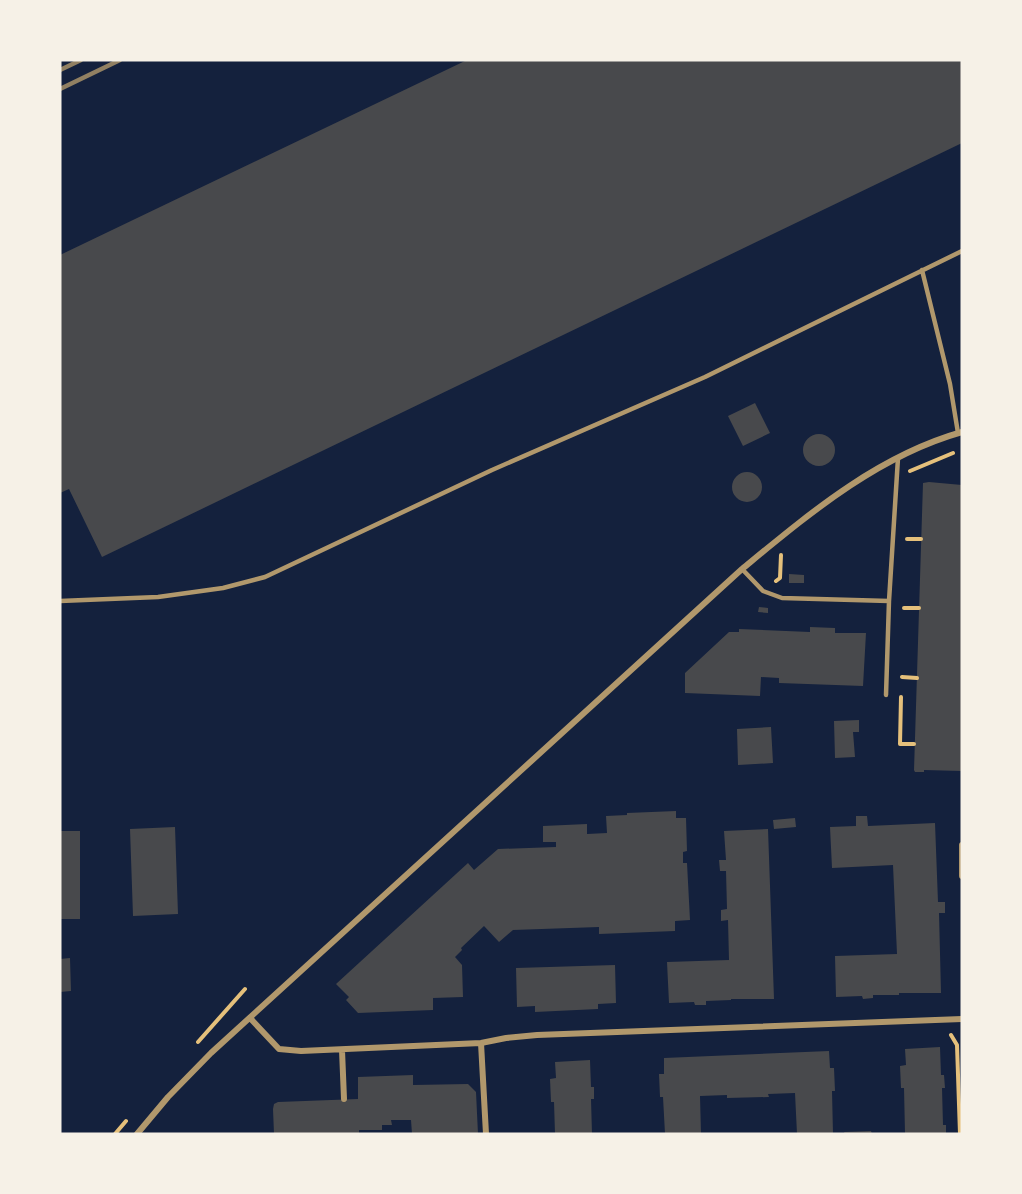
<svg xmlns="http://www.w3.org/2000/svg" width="1022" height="1194" font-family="'Noto Sans',sans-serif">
	<rect width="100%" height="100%" fill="#14213d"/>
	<path fill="#48494c" d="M 467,60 L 962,60 L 962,143 L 102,557 L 69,489 L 60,493 L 60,255 Z
		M 755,403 L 770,433 L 743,446 L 728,416 Z
		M803 450a16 16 0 1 1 32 0a16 16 0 1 1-32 0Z
		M732 487a15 15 0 1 1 30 0a15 15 0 1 1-30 0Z
		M 929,482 L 962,485 L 962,771 L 924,770 L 924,772 L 915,772 L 914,770 L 923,483 Z
		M 789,574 L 804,575 L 804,583 L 789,583 Z
		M 759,607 L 768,608 L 768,613 L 758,612 Z
		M 810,627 L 835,628 L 835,633 L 866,633 L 863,686 L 779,683 L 779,678 L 761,677 L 760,696 L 685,693 L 685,673 L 729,632 L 739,632 L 739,629 L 810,632 Z
		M 859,720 L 859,732 L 853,732 L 855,757 L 835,758 L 834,721 Z
		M 771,727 L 773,763 L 738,765 L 737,729 Z
		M 676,811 L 676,818 L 686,818 L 687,851 L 683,852 L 683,863 L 687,863 L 690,920 L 675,921 L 675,931 L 599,934 L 599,927 L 513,930 L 499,942 L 484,926 L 461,948 L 462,950 L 455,957 L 462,965 L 463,997 L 433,998 L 433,1010 L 358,1013 L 346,1000 L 349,997 L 336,984 L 468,863 L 474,870 L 498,849 L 556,847 L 556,842 L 543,842 L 543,826 L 587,824 L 587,834 L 607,833 L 606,816 L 627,815 L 627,813 Z
		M 856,816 L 867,816 L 868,826 L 935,823 L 938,902 L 945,902 L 945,913 L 939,913 L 941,993 L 899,993 L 899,995 L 873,995 L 873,998 L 863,999 L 862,996 L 836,997 L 835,956 L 897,954 L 893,865 L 832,868 L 830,827 L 856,826 Z
		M 795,818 L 796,827 L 774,829 L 773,820 Z
		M 175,827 L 178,914 L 133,916 L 130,829 Z
		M 768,829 L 774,999 L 731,999 L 731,1000 L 706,1001 L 706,1005 L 695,1005 L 694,1002 L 669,1003 L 667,962 L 729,960 L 728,920 L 721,921 L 721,910 L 727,909 L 726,871 L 720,871 L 719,860 L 726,860 L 724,831 Z
		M 60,831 L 80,831 L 80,919 L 60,919 Z
		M 70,958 L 71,991 L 60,992 L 60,959 Z
		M 615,965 L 616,1003 L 598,1004 L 598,1009 L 535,1012 L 535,1006 L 517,1007 L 516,968 Z
		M 940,1047 L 941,1075 L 944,1075 L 945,1088 L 942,1088 L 943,1125 L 946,1125 L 946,1134 L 905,1134 L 904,1088 L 901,1088 L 900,1066 L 906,1065 L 905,1049 Z
		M 829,1051 L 830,1068 L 834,1068 L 835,1091 L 832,1091 L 833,1134 L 797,1134 L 795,1093 L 768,1094 L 769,1097 L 727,1098 L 727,1095 L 700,1096 L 701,1134 L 665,1134 L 663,1097 L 660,1097 L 659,1074 L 664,1074 L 664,1058 Z
		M 590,1060 L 591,1087 L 594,1087 L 594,1099 L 591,1099 L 592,1134 L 555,1134 L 554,1102 L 551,1102 L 550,1079 L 556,1078 L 555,1062 Z
		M 413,1075 L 413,1085 L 468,1084 L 476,1092 L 478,1134 L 412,1134 L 411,1120 L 391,1120 L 392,1125 L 382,1125 L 382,1130 L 359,1130 L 359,1134 L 274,1134 L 273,1109 L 274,1104 L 278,1102 L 358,1099 L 358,1077 Z
		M 871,1131 L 872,1134 L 845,1134 L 844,1132 Z"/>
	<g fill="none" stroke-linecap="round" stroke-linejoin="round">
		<path stroke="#e5c07b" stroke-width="4" d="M 910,471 L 953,453
			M 907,539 L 921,539
			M 776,581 L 780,578 L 781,555
			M 904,608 L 919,608
			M 902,677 L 917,678
			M 901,697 L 900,744 L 914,744
			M 951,1035 L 957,1045 L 960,1134
			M 198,1042 L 245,989
			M 115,1134 L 126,1121"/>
		<path stroke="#b1986c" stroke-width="4.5" d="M 922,270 L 950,384 L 958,433
			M 742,569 L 763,591 L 782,598 L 889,601 L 886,695
			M 60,601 L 158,597 L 223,588 L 265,577 L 492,470 L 705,377 L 962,251
			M 889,601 L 898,458"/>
		<path stroke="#b1986c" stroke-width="6" d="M 962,845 L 962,876
			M 250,1018 L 279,1049 L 301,1051 L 481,1043 L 506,1038 L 537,1035 L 962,1019
			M 481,1043 L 486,1134
			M 342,1050 L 344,1099
			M 137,1134 L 168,1097 L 211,1053 L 742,569 C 809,514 877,456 962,432"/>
		<path stroke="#918062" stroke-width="4.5" d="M 60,70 L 81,60
			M 60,89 L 120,60"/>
	</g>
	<rect width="1022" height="1194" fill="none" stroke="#f6f1e7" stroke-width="123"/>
</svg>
